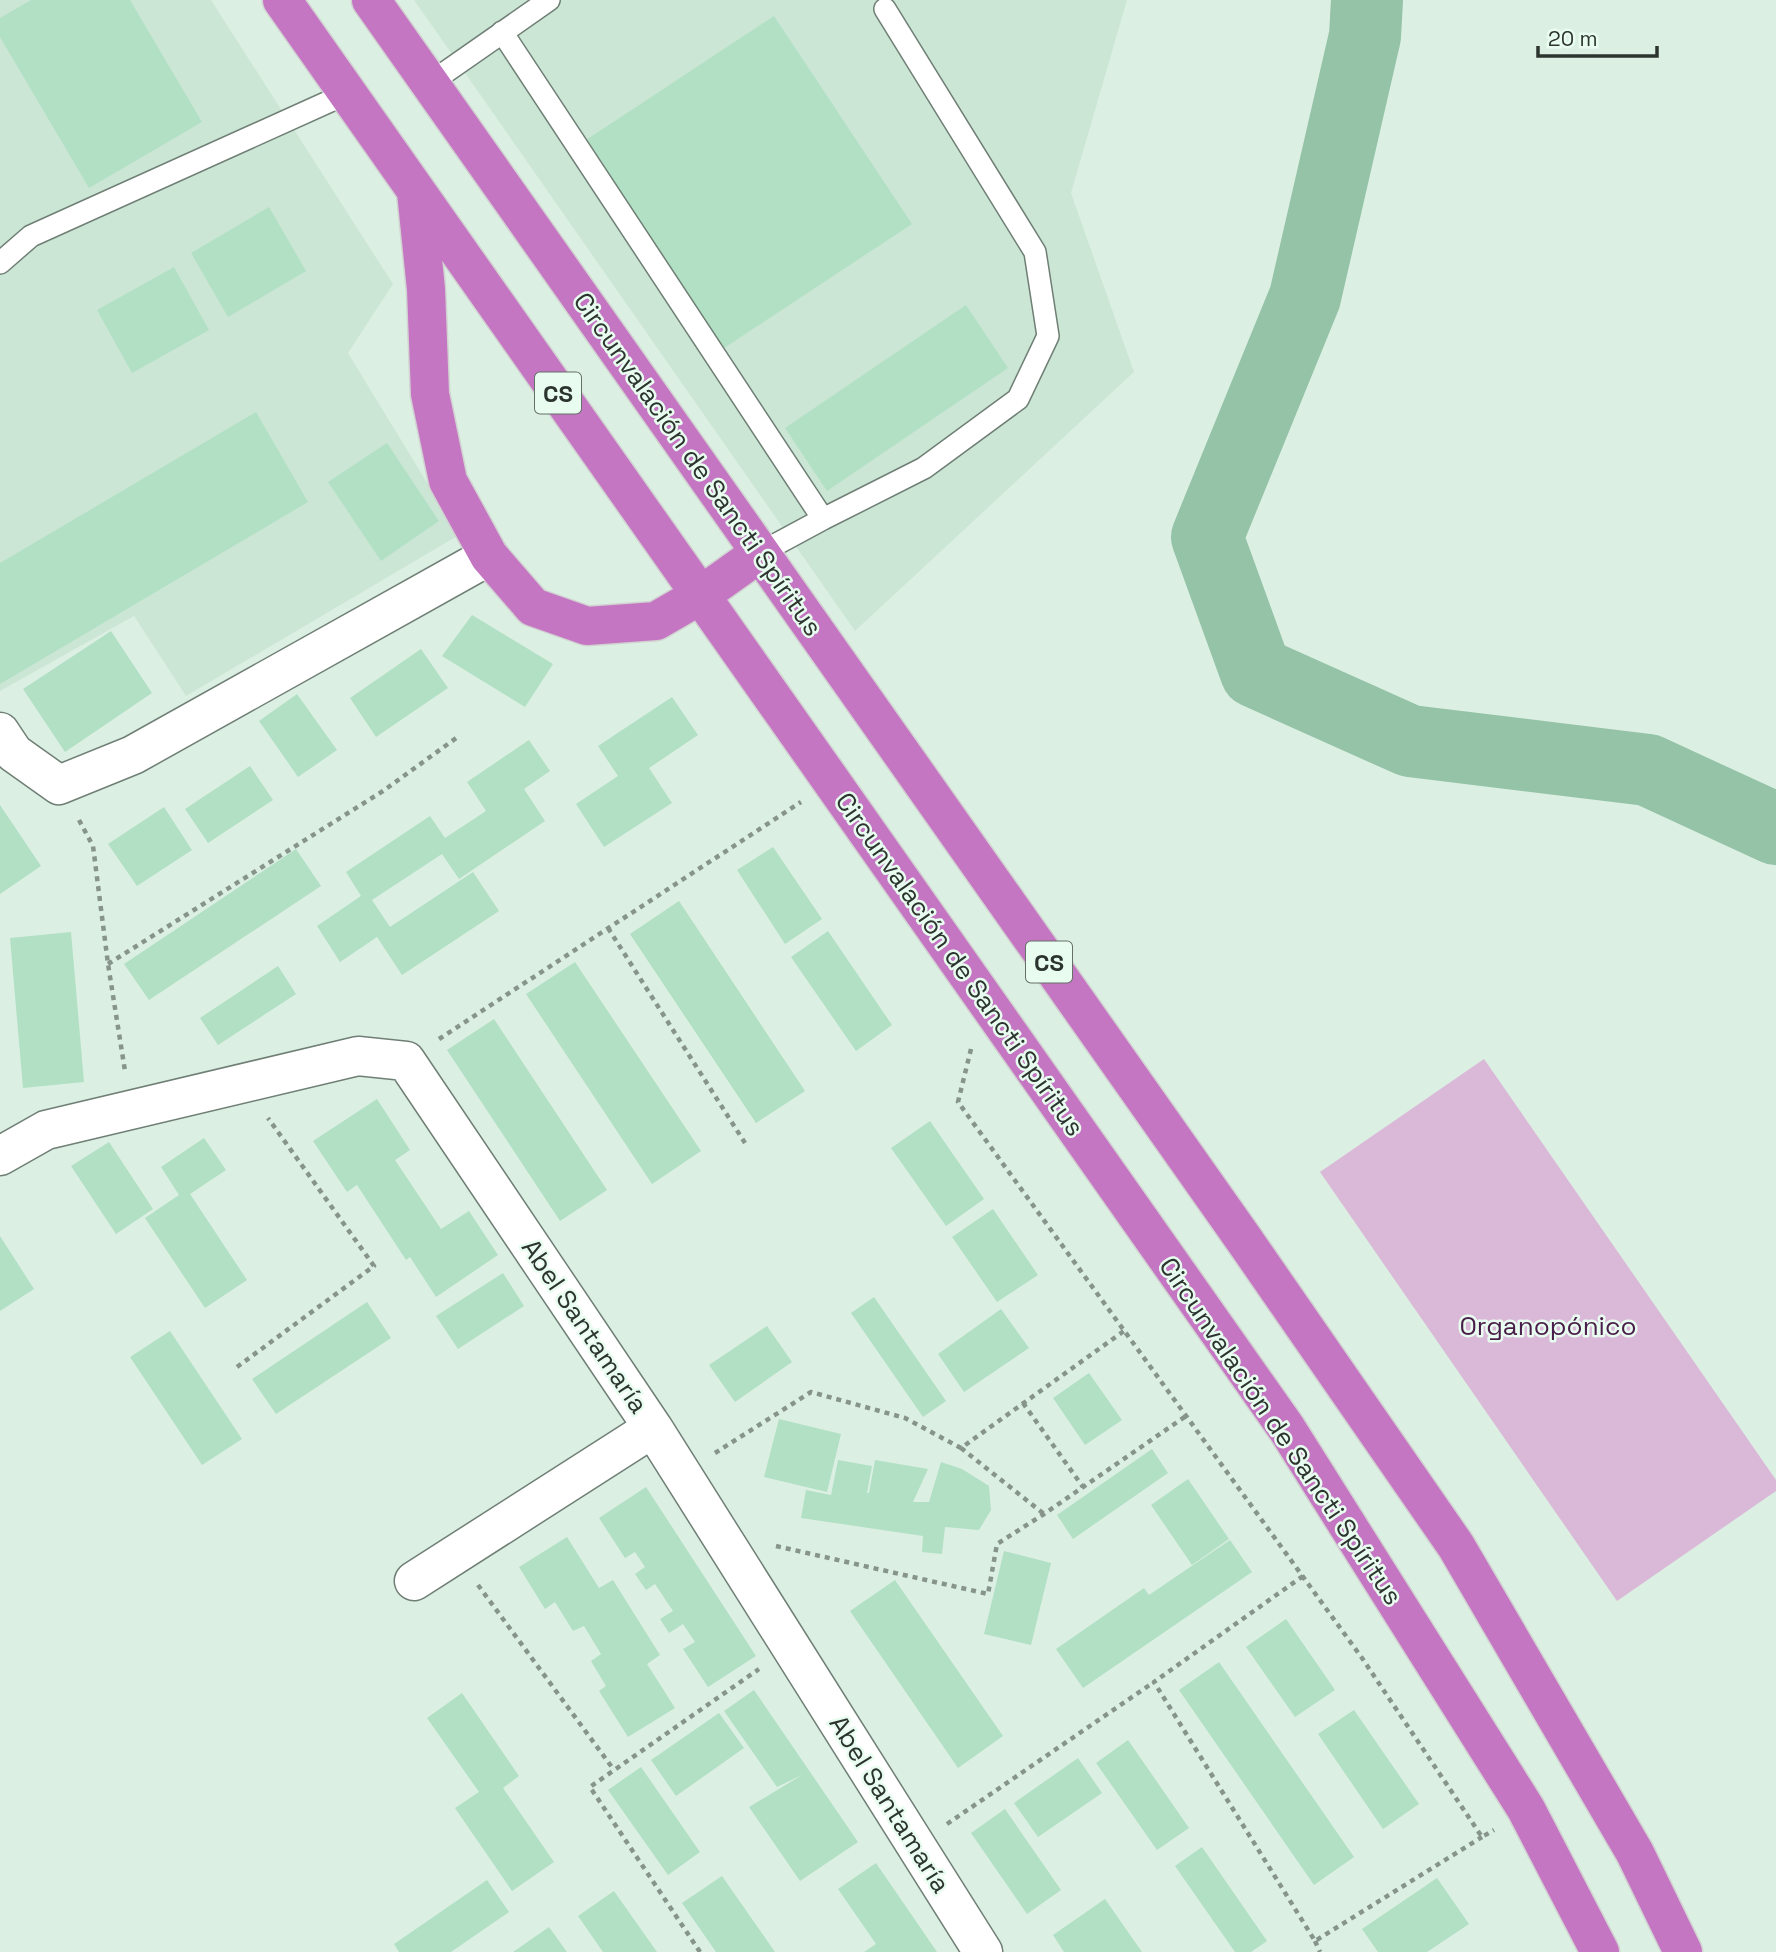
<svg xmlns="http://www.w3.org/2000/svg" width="1776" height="1952" font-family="'Space Grotesk',sans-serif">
	<rect width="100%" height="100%" fill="#dcefe3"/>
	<path fill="#cce6d6" d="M 0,0 L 211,0 L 393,284 L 348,353 L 459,535 L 186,696 L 134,616 L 0,691 Z
		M 414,0 L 1127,0 L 1071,193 L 1134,372 L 855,631 Z"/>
	<path fill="#dab8d8" d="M 1484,1059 L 1776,1480 L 1776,1491 L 1617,1601 L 1320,1172 Z"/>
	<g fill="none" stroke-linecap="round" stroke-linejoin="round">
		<path stroke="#94c3a7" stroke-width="72" d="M 1367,0 L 1365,36 L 1305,297 L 1207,537 L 1256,672 L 1410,741 L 1648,770 L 1776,829"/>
	</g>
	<path fill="#b1e0c4" d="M 31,0 L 130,0 L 202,122 L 89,188 L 0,37 L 0,18 Z
		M 774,16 L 912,224 L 721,350 L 583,142 Z
		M 269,207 L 306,271 L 228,317 L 191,253 Z
		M 174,267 L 209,330 L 132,373 L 97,310 Z
		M 966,305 L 1008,368 L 827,491 L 785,428 Z
		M 256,412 L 308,502 L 0,684 L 0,563 Z
		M 387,443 L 439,521 L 381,561 L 328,482 Z
		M 472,615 L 553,664 L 525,707 L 442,656 Z
		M 111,631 L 152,693 L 65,752 L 23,689 Z
		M 421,649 L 448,688 L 376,737 L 350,698 Z
		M 297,694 L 337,750 L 298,777 L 259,721 Z
		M 672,697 L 698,735 L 649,768 L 672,803 L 604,847 L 576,804 L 618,776 L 598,746 Z
		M 529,740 L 550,771 L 524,789 L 545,821 L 459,879 L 442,854 L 372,900 L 390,927 L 473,872 L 499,911 L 402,975 L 377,937 L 340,962 L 317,926 L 361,896 L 346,872 L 430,816 L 445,838 L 486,811 L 467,782 Z
		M 250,766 L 273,800 L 208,843 L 185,809 Z
		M 0,805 L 41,866 L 0,894 Z
		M 164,807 L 192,850 L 137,886 L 108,844 Z
		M 773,847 L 822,919 L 785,944 L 737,870 Z
		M 296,849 L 321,886 L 149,1000 L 124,964 Z
		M 679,901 L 805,1091 L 756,1123 L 630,934 Z
		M 828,931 L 892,1025 L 856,1051 L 791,957 Z
		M 71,932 L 84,1082 L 23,1088 L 10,938 Z
		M 575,962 L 701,1151 L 652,1184 L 526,994 Z
		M 278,966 L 296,994 L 218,1045 L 200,1018 Z
		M 494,1019 L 607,1190 L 560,1221 L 447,1050 Z
		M 377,1099 L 410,1150 L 395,1160 L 441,1229 L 469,1211 L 498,1255 L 436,1297 L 410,1257 L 406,1260 L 357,1185 L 347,1192 L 313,1141 Z
		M 930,1121 L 984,1199 L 946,1226 L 891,1148 Z
		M 204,1138 L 226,1170 L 190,1194 L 247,1280 L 205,1308 L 145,1218 L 179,1195 L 161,1167 Z
		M 109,1142 L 153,1209 L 116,1234 L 71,1166 Z
		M 993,1209 L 1038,1275 L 997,1302 L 952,1237 Z
		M 0,1236 L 34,1289 L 0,1311 Z
		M 503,1273 L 524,1306 L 458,1349 L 436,1316 Z
		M 874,1297 L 946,1401 L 923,1417 L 851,1313 Z
		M 367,1302 L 391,1338 L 276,1414 L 252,1379 Z
		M 1001,1309 L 1029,1348 L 964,1392 L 938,1354 Z
		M 767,1326 L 792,1362 L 735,1402 L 709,1365 Z
		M 170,1331 L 242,1439 L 202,1465 L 130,1357 Z
		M 1089,1373 L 1122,1420 L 1085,1445 L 1053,1398 Z
		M 779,1419 L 841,1434 L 827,1492 L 764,1477 Z
		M 1152,1449 L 1168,1473 L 1073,1539 L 1057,1515 Z
		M 838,1460 L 872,1466 L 867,1493 L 869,1493 L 875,1460 L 928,1469 L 913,1502 L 929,1502 L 941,1462 L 962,1469 L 989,1486 L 991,1510 L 979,1530 L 945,1527 L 942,1554 L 922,1552 L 923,1536 L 801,1518 L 806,1490 L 831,1495 Z
		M 1188,1479 L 1229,1539 L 1192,1565 L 1151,1505 Z
		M 646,1487 L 756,1656 L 708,1687 L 683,1649 L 695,1642 L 683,1624 L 669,1633 L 660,1619 L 673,1611 L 655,1584 L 646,1590 L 635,1574 L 645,1567 L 635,1552 L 625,1558 L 599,1518 Z
		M 567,1537 L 599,1588 L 613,1580 L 660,1655 L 647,1664 L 675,1708 L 628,1737 L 599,1691 L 606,1686 L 591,1661 L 601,1654 L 584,1626 L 573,1631 L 555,1602 L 545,1609 L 519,1567 Z
		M 1230,1540 L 1252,1572 L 1083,1688 L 1056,1649 L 1144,1588 L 1149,1595 Z
		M 1004,1551 L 1051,1563 L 1031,1645 L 984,1634 Z
		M 895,1580 L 1003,1736 L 958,1768 L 850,1611 Z
		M 1286,1619 L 1335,1690 L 1295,1717 L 1246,1647 Z
		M 1219,1662 L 1354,1857 L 1314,1885 L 1179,1690 Z
		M 754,1690 L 858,1842 L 800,1881 L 749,1807 L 802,1775 L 777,1787 L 724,1711 Z
		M 462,1693 L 519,1776 L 503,1788 L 554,1862 L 512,1891 L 455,1808 L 479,1792 L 427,1718 Z
		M 1354,1710 L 1419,1804 L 1383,1829 L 1318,1734 Z
		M 719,1713 L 744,1748 L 676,1796 L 651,1760 Z
		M 1128,1740 L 1189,1828 L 1157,1850 L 1096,1763 Z
		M 1078,1758 L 1102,1793 L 1038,1837 L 1014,1803 Z
		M 641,1767 L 700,1852 L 668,1875 L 608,1790 Z
		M 1005,1809 L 1061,1890 L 1027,1914 L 971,1833 Z
		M 1202,1847 L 1267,1941 L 1251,1952 L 1235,1952 L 1175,1866 Z
		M 876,1863 L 937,1952 L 864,1952 L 876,1944 L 838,1889 Z
		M 722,1876 L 775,1952 L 716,1952 L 682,1903 Z
		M 1437,1878 L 1469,1924 L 1427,1952 L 1378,1952 L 1362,1929 Z
		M 487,1880 L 509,1912 L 451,1952 L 399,1952 L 394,1944 Z
		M 614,1891 L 657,1952 L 603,1952 L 578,1916 Z
		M 1105,1899 L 1142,1952 L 1064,1952 L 1053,1935 Z
		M 549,1927 L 567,1952 L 513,1952 Z"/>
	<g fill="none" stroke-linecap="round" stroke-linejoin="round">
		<g stroke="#6f7f75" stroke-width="24">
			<path id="lane" d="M 502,32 L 823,519 L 760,553
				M 430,83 L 549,0
				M 0,263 L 31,236 L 348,93
				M 823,519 L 924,468 L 1018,399 L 1048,336 L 1035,252 L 885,9"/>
		</g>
		<g stroke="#6f7f75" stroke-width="41">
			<path id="street" d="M 0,732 L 14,753 L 59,785 L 133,755 L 489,556
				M 0,1156 L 46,1130 L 358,1056 L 406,1061 L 653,1428 L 983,1952
				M 414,1581 L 653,1428"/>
		</g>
		<g stroke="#d1d2d1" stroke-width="41">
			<path id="highway" d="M 282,0 L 1287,1429 L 1526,1809 L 1600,1952
				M 371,0 L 1245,1241 L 1456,1546 L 1635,1853 L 1683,1952
				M 416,192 L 426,289 L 430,394 L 448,481 L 489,556 L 533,607 L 587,626 L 656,621 L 701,595 L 760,553"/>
		</g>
		<path stroke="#86948b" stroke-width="4.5" stroke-dasharray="5 5" stroke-linecap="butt" d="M 79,820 L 93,846 L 108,964 L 125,1071
			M 608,928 L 745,1143
			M 108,964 L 383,791 L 459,736
			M 439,1039 L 801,802
			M 971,1049 L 958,1102 L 1362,1658 L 1482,1837 L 1494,1830
			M 237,1367 L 374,1266 L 268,1118
			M 1023,1403 L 1083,1487
			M 961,1448 L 1044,1514
			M 715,1453 L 811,1392 L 905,1418 L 961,1448 L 1124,1331
			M 776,1546 L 988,1594 L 997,1544 L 1044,1514 L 1186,1416
			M 1303,1576 L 1154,1682 L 1315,1941 L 1482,1837
			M 478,1585 L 614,1770
			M 947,1824 L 1154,1682
			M 1315,1941 L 1320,1952
			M 700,1952 L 590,1787 L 759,1669"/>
		<use href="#lane" stroke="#fff" stroke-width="21"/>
		<use href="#street" stroke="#fff" stroke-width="38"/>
		<use href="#highway" stroke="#c476c2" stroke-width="38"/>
	</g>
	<g text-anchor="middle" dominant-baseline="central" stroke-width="5" stroke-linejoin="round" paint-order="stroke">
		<g fill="#e9fcf0" stroke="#657069" stroke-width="2">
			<rect x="535" y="372.5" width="46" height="41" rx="5"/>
			<rect x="1026" y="941.5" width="46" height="41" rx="5"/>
		</g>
		<g font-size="24" font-weight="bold" fill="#2c342f">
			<text x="558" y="393">CS</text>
			<text x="1049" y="962">CS</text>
		</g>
		<g font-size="26" fill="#2c342f" stroke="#e9fcf0">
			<text transform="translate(698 464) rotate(55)">Circunvalación de Sancti Spíritus</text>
			<text transform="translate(960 964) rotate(55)">Circunvalación de Sancti Spíritus</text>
			<text transform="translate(585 1326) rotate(56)">Abel Santamaría</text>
			<text transform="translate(1281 1431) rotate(56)">Circunvalación de Sancti Spíritus</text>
			<text transform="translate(890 1804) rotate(58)">Abel Santamaría</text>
		</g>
		<g font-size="26" fill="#491d49" stroke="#e9fcf0">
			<text x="1548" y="1326">Organopónico</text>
		</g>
	</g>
	<path d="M1538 46v10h119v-10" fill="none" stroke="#2c342f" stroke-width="3.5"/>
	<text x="1548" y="46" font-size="21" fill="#2c342f" stroke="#e9fcf0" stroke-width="5" paint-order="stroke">20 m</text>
</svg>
